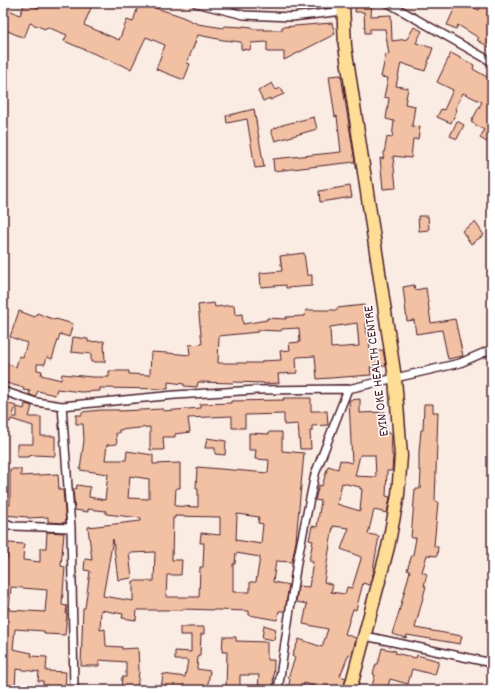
<svg xmlns="http://www.w3.org/2000/svg" width="495" height="693" font-family="Dekko,sans-serif">
	<rect width="100%" height="100%" fill="#fbece3"/>
	<filter id="ink" filterUnits="userSpaceOnUse"><feTurbulence type="fractalNoise" baseFrequency=".025" numOctaves="2"/><feDisplacementMap in="SourceGraphic" scale="8" xChannelSelector="R" yChannelSelector="G"/><feConvolveMatrix kernelMatrix="1 2 1 2 8 2 1 2 1" color-interpolation-filters="sRGB"/></filter>
	<g filter="url(#ink)">
		<path fill="#f2c0a3" stroke="#4a1f2b" fill-rule="evenodd" d="M 25,3 L 39,8 L 41,3 L 93,3 L 84,25 L 119,40 L 127,20 L 133,22 L 139,3 L 178,15 L 198,24 L 224,28 L 224,26 L 243,27 L 243,26 L 252,27 L 252,29 L 264,29 L 264,30 L 282,30 L 282,27 L 332,23 L 335,34 L 284,60 L 284,52 L 267,52 L 267,42 L 251,43 L 250,50 L 241,49 L 241,42 L 223,40 L 198,35 L 187,63 L 190,64 L 184,80 L 156,69 L 165,45 L 146,37 L 131,69 L 64,41 L 67,35 L 47,27 L 45,29 L 30,23 L 24,38 L 3,29 L 3,7 L 20,15 Z
			M 356,3 L 372,3 L 371,16 L 391,15 L 392,41 L 407,39 L 414,27 L 422,31 L 416,43 L 433,48 L 425,71 L 401,63 L 396,86 L 408,88 L 405,104 L 415,106 L 412,126 L 420,127 L 418,139 L 413,139 L 411,158 L 393,156 L 396,188 L 383,189 L 380,158 L 383,159 L 387,137 L 392,138 L 394,121 L 386,119 L 389,98 L 384,97 L 388,78 L 381,77 L 386,54 L 389,55 L 385,29 L 370,29 L 370,33 L 365,33 L 364,12 L 355,12 Z
			M 457,3 L 463,3 L 479,10 L 483,3 L 492,3 L 492,43 L 489,47 L 477,40 L 479,38 L 458,25 L 456,29 L 447,25 Z
			M 451,53 L 474,65 L 473,69 L 492,80 L 492,145 L 480,138 L 484,130 L 471,122 L 482,102 L 463,93 L 455,109 L 457,110 L 451,123 L 437,117 L 441,109 L 444,110 L 453,90 L 437,82 Z
			M 341,75 L 355,162 L 274,171 L 273,159 L 341,152 L 337,116 L 335,117 L 329,76 Z
			M 272,83 L 276,90 L 281,88 L 284,94 L 270,100 L 270,98 L 263,101 L 258,91 Z
			M 254,109 L 264,167 L 255,168 L 247,119 L 227,123 L 226,116 Z
			M 314,117 L 317,129 L 275,141 L 271,130 L 282,125 Z
			M 457,121 L 464,125 L 457,139 L 450,136 Z
			M 350,186 L 352,197 L 320,202 L 319,191 Z
			M 418,216 L 428,216 L 429,230 L 419,231 Z
			M 475,222 L 484,235 L 471,244 L 462,231 Z
			M 304,253 L 307,275 L 312,275 L 312,286 L 286,288 L 286,285 L 261,287 L 260,273 L 282,271 L 280,256 Z
			M 414,285 L 415,290 L 426,288 L 431,323 L 455,319 L 463,356 L 448,359 L 442,330 L 416,334 L 414,320 L 407,321 L 403,287 Z
			M 214,303 L 215,307 L 234,305 L 235,315 L 242,314 L 243,324 L 267,320 L 267,318 L 286,319 L 286,317 L 305,316 L 306,310 L 337,310 L 337,308 L 364,305 L 367,334 L 369,334 L 370,351 L 383,350 L 386,366 L 370,367 L 371,375 L 317,379 L 315,356 L 298,357 L 296,358 L 297,373 L 278,374 L 279,383 L 264,384 L 264,383 L 233,382 L 233,383 L 198,382 L 197,387 L 184,386 L 184,384 L 168,382 L 168,389 L 100,388 L 100,391 L 81,392 L 57,389 L 55,395 L 38,391 L 35,397 L 29,394 L 30,391 L 23,390 L 24,388 L 3,382 L 3,362 L 16,367 L 19,356 L 23,357 L 27,343 L 10,337 L 19,311 L 35,317 L 37,313 L 55,320 L 56,319 L 73,324 L 69,337 L 60,334 L 52,359 L 47,357 L 45,364 L 37,364 L 37,370 L 42,371 L 41,375 L 61,380 L 62,374 L 92,377 L 109,377 L 109,371 L 129,371 L 129,374 L 150,375 L 151,352 L 168,353 L 190,355 L 189,345 L 202,344 L 198,305 ZM 357,323 L 359,346 L 331,348 L 330,327 ZM 299,328 L 300,342 L 289,343 L 290,350 L 280,351 L 281,360 L 262,361 L 262,363 L 218,363 L 219,336 L 258,332 L 258,330 L 281,331 L 282,329 Z
			M 73,337 L 88,339 L 88,342 L 104,341 L 105,362 L 91,362 L 91,354 L 71,352 Z
			M 283,398 L 311,398 L 311,411 L 327,411 L 328,425 L 312,426 L 312,431 L 310,431 L 311,449 L 300,449 L 298,424 L 284,425 L 284,414 L 245,415 L 245,428 L 232,428 L 232,416 L 188,418 L 190,432 L 175,434 L 175,437 L 163,437 L 164,450 L 150,450 L 150,427 L 119,430 L 119,433 L 116,433 L 117,444 L 107,445 L 105,460 L 126,460 L 127,451 L 153,455 L 153,464 L 180,463 L 180,488 L 176,488 L 175,506 L 198,507 L 198,489 L 196,489 L 197,467 L 268,473 L 269,460 L 255,459 L 256,450 L 249,450 L 249,433 L 269,434 L 269,432 L 282,432 L 282,451 L 304,453 L 296,541 L 292,562 L 276,561 L 273,582 L 289,585 L 285,611 L 279,611 L 277,620 L 249,615 L 249,611 L 182,609 L 182,610 L 137,610 L 136,620 L 122,618 L 123,614 L 101,610 L 100,630 L 105,629 L 106,646 L 122,647 L 122,649 L 138,648 L 139,671 L 137,690 L 121,690 L 122,677 L 126,677 L 126,662 L 99,660 L 99,666 L 81,666 L 83,608 L 85,608 L 90,571 L 84,570 L 85,559 L 92,560 L 88,527 L 141,521 L 141,518 L 106,514 L 106,511 L 88,509 L 88,512 L 75,510 L 73,489 L 76,489 L 77,485 L 90,487 L 89,497 L 105,500 L 108,474 L 80,470 L 84,440 L 83,424 L 76,424 L 76,415 L 82,415 L 82,412 L 101,410 L 119,410 L 119,411 L 163,409 L 163,411 L 200,408 L 200,404 L 231,403 L 231,401 L 284,400 ZM 130,476 L 149,479 L 149,499 L 128,498 ZM 237,514 L 259,517 L 258,523 L 263,524 L 261,544 L 236,540 ZM 175,516 L 220,517 L 220,535 L 201,533 L 200,543 L 204,543 L 203,567 L 200,567 L 199,597 L 166,597 L 167,575 L 181,575 L 182,560 L 172,560 L 173,518 L 175,518 ZM 113,539 L 118,580 L 132,578 L 129,553 L 155,552 L 154,581 L 133,581 L 133,601 L 103,596 ZM 236,553 L 260,557 L 256,582 L 250,582 L 250,592 L 233,592 L 233,564 L 235,564 Z
			M 360,399 L 360,413 L 385,412 L 386,433 L 391,433 L 392,455 L 393,455 L 392,471 L 387,471 L 386,496 L 390,497 L 387,513 L 374,510 L 368,534 L 379,536 L 373,570 L 374,571 L 369,585 L 363,583 L 356,610 L 353,609 L 345,634 L 356,638 L 352,655 L 349,654 L 340,676 L 346,678 L 343,690 L 326,686 L 325,690 L 304,683 L 303,690 L 288,690 L 290,679 L 288,678 L 295,658 L 292,656 L 299,639 L 322,647 L 328,629 L 303,624 L 307,604 L 296,602 L 298,586 L 309,587 L 313,562 L 309,561 L 313,541 L 309,540 L 312,526 L 317,527 L 321,501 L 315,500 L 319,485 L 322,486 L 328,466 L 338,469 L 340,460 L 352,463 L 349,400 ZM 360,455 L 375,455 L 376,477 L 355,476 ZM 342,483 L 360,487 L 360,489 L 362,489 L 360,511 L 337,504 ZM 333,526 L 349,528 L 341,549 L 361,557 L 361,559 L 352,588 L 347,587 L 345,594 L 331,592 L 333,585 L 324,582 Z
			M 3,402 L 16,406 L 12,417 L 17,417 L 17,407 L 24,409 L 25,404 L 32,406 L 29,417 L 41,417 L 41,436 L 55,436 L 55,456 L 33,455 L 27,457 L 17,457 L 17,444 L 33,444 L 33,426 L 11,419 L 10,422 L 3,420 Z
			M 424,404 L 433,404 L 433,412 L 438,412 L 435,501 L 438,502 L 434,546 L 438,547 L 437,556 L 427,555 L 422,572 L 427,574 L 424,586 L 426,586 L 415,628 L 462,636 L 460,644 L 407,635 L 406,638 L 392,634 L 397,618 L 397,619 L 410,571 L 407,570 L 412,555 L 413,555 L 416,538 L 411,538 L 415,489 L 420,489 L 421,471 L 419,471 L 419,452 L 421,430 L 423,430 Z
			M 207,438 L 226,441 L 225,455 L 215,454 L 215,448 L 205,448 Z
			M 10,469 L 21,469 L 21,476 L 58,474 L 59,490 L 63,490 L 66,523 L 48,522 L 48,517 L 28,518 L 28,517 L 3,515 L 3,506 L 10,505 Z
			M 47,532 L 64,533 L 61,566 L 65,567 L 62,605 L 67,606 L 66,614 L 67,614 L 65,635 L 44,634 L 44,631 L 15,629 L 13,649 L 32,653 L 31,656 L 47,657 L 46,671 L 66,672 L 65,690 L 43,690 L 43,681 L 38,681 L 39,672 L 16,669 L 15,690 L 3,690 L 3,559 L 7,559 L 8,543 L 24,544 L 23,560 L 40,562 L 40,548 L 46,548 ZM 11,587 L 47,590 L 45,612 L 9,610 Z
			M 264,625 L 276,629 L 274,640 L 262,638 Z
			M 180,627 L 204,627 L 204,634 L 201,634 L 200,655 L 198,655 L 197,669 L 210,671 L 207,690 L 180,687 L 180,690 L 161,690 L 163,674 L 185,677 L 188,660 L 175,660 L 175,651 L 191,652 L 191,635 L 180,635 Z
			M 223,637 L 236,637 L 236,641 L 267,642 L 267,660 L 274,660 L 273,690 L 258,690 L 259,675 L 240,675 L 240,690 L 226,690 L 227,652 L 222,652 Z
			M 382,648 L 396,651 L 395,653 L 416,658 L 417,655 L 439,661 L 435,675 L 412,669 L 408,684 L 390,679 L 387,690 L 371,690 L 375,675 L 373,674 L 376,664 L 378,664 Z"/>
		<g fill="none" stroke-linecap="round" stroke-linejoin="round">
			<g stroke="#4a1f2b" stroke-width="10">
				<path id="street" d="M 196,3 L 244,15 L 292,17 L 343,11
					M 388,3 L 492,62
					M 3,391 L 36,402 L 62,406 L 175,395 L 257,390 L 348,389 L 460,363 L 492,349
					M 62,406 L 71,528 L 74,690
					M 3,522 L 13,526 L 71,528
					M 365,636 L 492,663
					M 278,690 L 297,562 L 315,474 L 348,389"/>
			</g>
			<g stroke="#4a1f2b" stroke-width="15">
				<path id="primary" d="M 343,3 L 345,46 L 395,378 L 401,456 L 398,495 L 388,547 L 350,690"/>
			</g>
			<use href="#street" stroke="#fff" stroke-width="7"/>
			<use href="#primary" stroke="#fedd96" stroke-width="12"/>
		</g>
	</g>
	<g text-anchor="middle" dominant-baseline="central" stroke-width="3" stroke-linejoin="round" paint-order="stroke">
		<g font-size="14" fill="#4a1f2b" stroke="#fff">
			<text transform="translate(377 371) rotate(-97)">EYIN OKE HEALTH CENTRE</text>
		</g>
	</g>
	<rect width="495" height="693" fill="none" stroke="#fff" stroke-width="16"/>
	<rect x="8" y="8" width="479" height="677" fill="none" stroke="#4a1f2b" stroke-width="1.5" filter="url(#ink)"/>
</svg>
